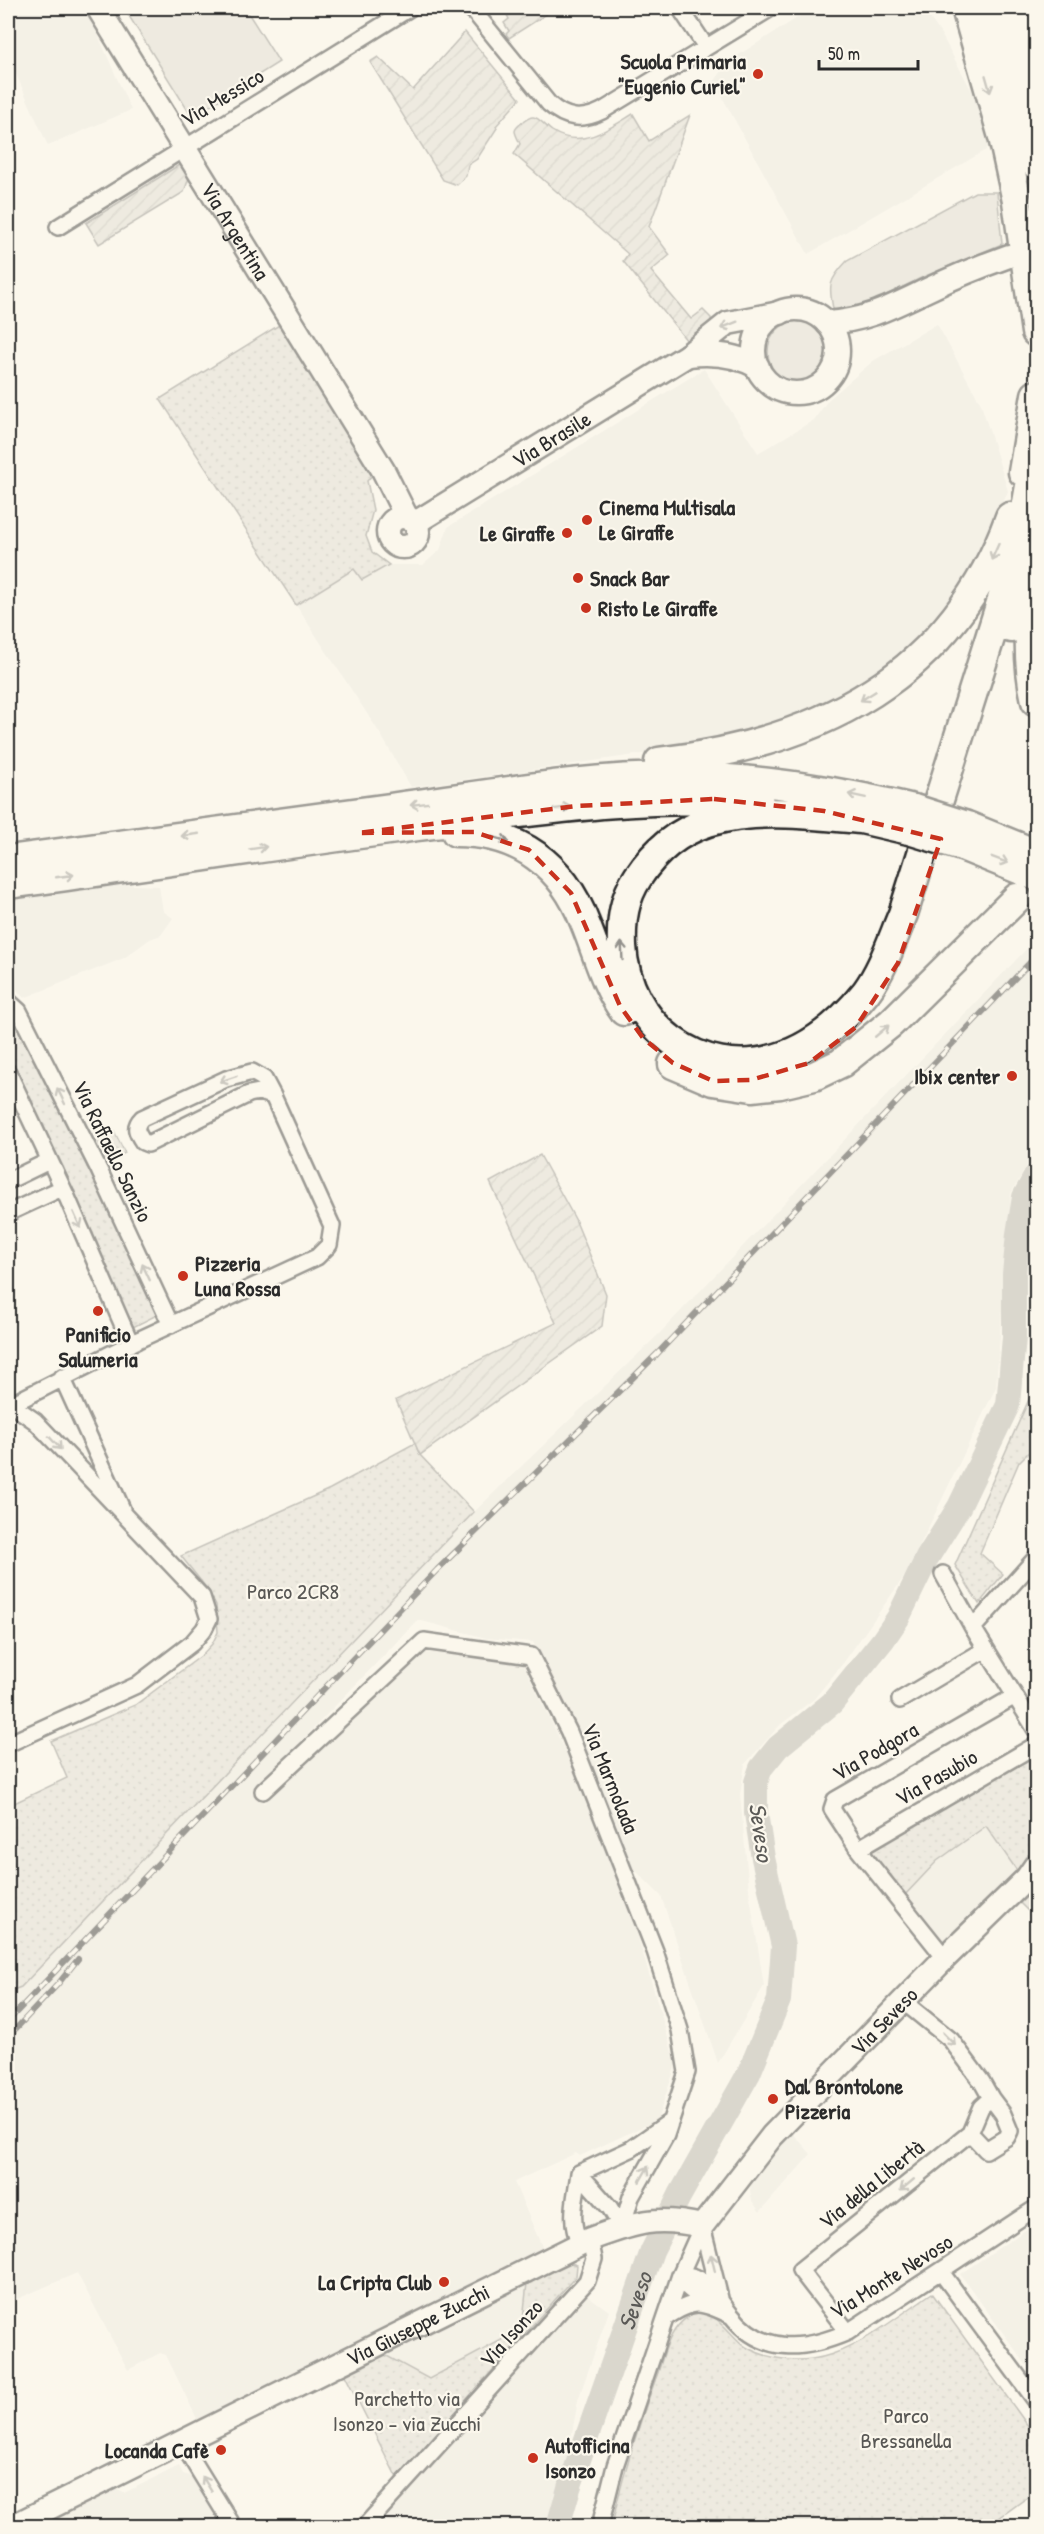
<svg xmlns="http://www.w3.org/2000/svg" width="1044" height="2534" font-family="'Patrick Hand',sans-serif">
	<defs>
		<pattern id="park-dots" width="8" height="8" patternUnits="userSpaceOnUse" patternTransform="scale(1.5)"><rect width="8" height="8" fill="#dddad0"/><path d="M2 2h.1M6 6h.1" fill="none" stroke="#bebbb3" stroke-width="1.8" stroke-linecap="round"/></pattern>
		<pattern id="garden-furrows" width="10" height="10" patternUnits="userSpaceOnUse" patternTransform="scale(1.5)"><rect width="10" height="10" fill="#dddad0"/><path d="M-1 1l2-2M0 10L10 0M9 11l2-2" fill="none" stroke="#bebbb3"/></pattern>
	</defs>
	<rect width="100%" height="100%" fill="#fbf7ec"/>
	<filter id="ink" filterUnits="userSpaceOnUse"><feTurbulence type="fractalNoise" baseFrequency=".0167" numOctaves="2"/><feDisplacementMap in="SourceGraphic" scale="12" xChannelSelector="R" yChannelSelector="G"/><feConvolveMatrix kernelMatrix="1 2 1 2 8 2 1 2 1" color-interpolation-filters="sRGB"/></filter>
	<g filter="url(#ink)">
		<path fill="#ebe8de" d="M 8,8 L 86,8 L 131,110 L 48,146 L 8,56 Z
			M 813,8 L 923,8 L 941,34 L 994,132 L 986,150 L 808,254 L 714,82 L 729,61 Z
			M 937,324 L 981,404 L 1008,491 L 977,566 L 920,640 L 851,692 L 785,724 L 705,745 L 411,787 L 381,735 L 296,605 L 354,569 L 362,580 L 389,565 L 423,565 L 440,550 L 448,527 L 704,369 L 758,453 L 814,420 L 828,400 L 873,361 Z
			M 111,884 L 159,886 L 163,911 L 173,918 L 161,935 L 150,939 L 124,958 L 24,998 L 8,980 L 8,903 L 18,899 Z
			M 1036,939 L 1036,1150 L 1011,1193 L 996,1387 L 906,1574 L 844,1662 L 814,1699 L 780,1725 L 745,1764 L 740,1794 L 749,1890 L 764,1986 L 718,2063 L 661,1896 L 633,1868 L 582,1738 L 533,1642 L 486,1638 L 418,1620 L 252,1792 L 264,1803 L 286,1779 L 423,1652 L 522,1662 L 596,1814 L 632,1917 L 676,2065 L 657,2120 L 580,2156 L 576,2153 L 514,2182 L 543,2249 L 398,2324 L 198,2421 L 166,2355 L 160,2353 L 128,2370 L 77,2273 L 8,2303 L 8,1992 L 21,1987 L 474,1512 L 660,1333 Z
			M 986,1826 L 1018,1872 L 945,1946 L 903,1897 L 937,1861 Z
			M 791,2131 L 811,2154 L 760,2212 L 752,2201 L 750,2190 L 753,2178 Z
			M 1036,2223 L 1036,2378 L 960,2274 Z
			M 527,2283 L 522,2329 L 429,2380 L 385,2355 Z
			M 587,2295 L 609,2311 L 578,2400 L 566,2467 L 553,2497 L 560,2504 L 544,2526 L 375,2526 Z
			M 179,2466 L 183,2474 L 191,2476 L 221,2526 L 58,2526 L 53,2515 L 109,2486 L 124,2493 Z"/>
		<path fill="#dddad0" stroke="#84827e" stroke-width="1.5" d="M 124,8 L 245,8 L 279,62 L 192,117 Z
			M 975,192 L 997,192 L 1002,244 L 921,278 L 856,310 L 834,313 C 828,286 828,281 847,261 Z
			M768 352a31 31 0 1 1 62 0a31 31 0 1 1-62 0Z
			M 398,522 L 415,533 L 410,541 L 399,542 L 394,537 L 393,530 Z"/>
		<path fill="url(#park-dots)" stroke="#84827e" stroke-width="1.5" d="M 284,322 L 374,473 L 367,481 L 373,510 L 366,536 L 372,552 L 389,565 L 362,580 L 354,569 L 296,605 L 160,399 Z
			M 18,1019 L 159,1314 L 131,1328 L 8,1064 L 8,1023 Z
			M 114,1131 L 125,1153 L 103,1164 L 92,1142 Z
			M 1036,1284 L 1036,1445 L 1019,1462 L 980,1553 L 1003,1574 L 979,1604 L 955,1565 L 1030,1397 L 1036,1348 Z
			M 415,1443 L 420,1455 L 474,1512 L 21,1987 L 8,1992 L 8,1806 L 67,1778 L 51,1741 L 135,1705 L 201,1656 L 212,1644 L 218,1632 L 216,1605 L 208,1590 L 181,1556 L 330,1489 Z
			M 1036,1753 L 1036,1853 L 1018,1872 L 986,1826 L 937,1861 L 903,1897 L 869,1852 Z
			M 1036,1888 L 1036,1919 L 1020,1903 Z
			M 571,2263 L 577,2265 L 576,2276 L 397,2478 L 345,2375 L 385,2355 L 429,2379 L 522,2329 L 527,2283 Z
			M 932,2293 L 1036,2437 L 1036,2491 L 988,2526 L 612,2526 C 622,2475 638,2427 656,2378 C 662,2362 666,2341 677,2327 C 680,2323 690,2314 694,2313 C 715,2306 731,2338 746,2347 C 765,2358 790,2362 812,2359 C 853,2354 898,2316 932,2293 Z"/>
		<path fill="url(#garden-furrows)" stroke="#84827e" stroke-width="1.5" d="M 503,8 L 556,8 L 509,38 L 506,34 L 509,31 L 504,23 L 509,19 Z
			M 465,32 L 520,99 L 496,126 L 497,128 L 477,159 L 468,165 L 466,176 L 457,185 L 443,180 L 370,62 L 378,57 L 413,90 Z
			M 633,114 L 649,141 L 690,115 L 649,227 L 670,255 L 651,271 L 691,319 L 703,310 L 711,318 L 711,325 L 687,341 L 623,261 L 628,254 L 514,154 L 520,144 C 519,141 515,134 515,131 C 515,127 528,117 533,117 C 539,117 546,127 552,131 C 581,150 608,129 633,114 Z
			M 179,165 L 182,165 L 190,175 L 184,192 L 99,244 L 86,223 Z
			M 540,1155 L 575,1219 L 606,1294 L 602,1326 L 420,1455 L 396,1400 L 556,1323 L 490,1182 Z"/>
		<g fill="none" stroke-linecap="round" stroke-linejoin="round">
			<path stroke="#b1afa7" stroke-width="24" id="s1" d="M 558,2526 L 569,2488 L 652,2251 L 680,2195 L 749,2073 L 779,2000 L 783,1946 L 763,1858 L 756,1813 L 756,1782 L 761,1768 L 778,1747 L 832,1703 L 883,1640 L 898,1618 L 927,1558 L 959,1507 L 1008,1405 L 1014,1337 L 1014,1274 L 1018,1234 L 1024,1197 L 1036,1175"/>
			<g stroke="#2b2b2b" stroke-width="20">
				<path id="street" d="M 471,8 L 549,104 C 566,119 582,121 602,111 L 771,8
					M 680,8 L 706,47
					M 58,227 L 410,8
					M 8,1001 L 19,1011 L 99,1170 L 171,1325
					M 8,1072 L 67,1197 L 131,1344
					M 8,1181 L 49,1161
					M 8,1213 L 62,1188
					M 62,1377 L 122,1509
					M 8,1399 L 12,1405 L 35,1421 L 202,1597 L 209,1619 L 204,1629 L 192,1643 L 137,1685 L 8,1744
					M 8,1406 L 138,1340 L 317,1257 L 329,1245 L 332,1226 L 273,1096 L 264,1079 L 252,1072 L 226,1079 L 142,1118 C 133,1127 137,1133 143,1142 L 148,1144 L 249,1094 L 259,1092 L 273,1096
					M 943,1574 L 973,1628 L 1036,1730
					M 973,1628 L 1036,1558
					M 900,1700 L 986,1649
					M 263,1791 L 424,1641 L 531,1656 L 569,1732 L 655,1951 L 680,2030 L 687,2072 L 666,2135 L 631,2197 L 622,2228
					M 858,1849 L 1036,1745
					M 945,1958 L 858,1849 L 832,1809 L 835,1800 L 1015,1696
					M 970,2133 L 986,2150 L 1007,2137 L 1010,2131 L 1003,2114 L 991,2098
					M 579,2173 L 631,2149 L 671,2121
					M 579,2173 C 576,2198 568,2220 580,2244
					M 579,2173 L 610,2208 L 622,2228
					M 702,2226 L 720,2298
					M 941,2272 L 1036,2401
					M 680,2275 C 707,2273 716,2297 731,2315 C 763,2356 806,2350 848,2332 L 1036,2208
					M 680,2275 L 688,2288 L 707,2304
					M 667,2317 C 694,2299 701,2301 730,2315
					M 848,2332 L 800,2270 L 970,2133 L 981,2107 L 991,2098 L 982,2082 L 951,2040 L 904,2002
					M 182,2443 L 233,2526
					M 365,2526 L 587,2281 L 594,2259 L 590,2239
					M 600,2526 L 615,2466 L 680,2275 L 702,2226"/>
			</g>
			<g stroke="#2b2b2b" stroke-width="27">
				<g id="secondary">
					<path id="s2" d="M 98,8 L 383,470 L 407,518"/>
					<circle cx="796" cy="351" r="42"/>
					<path d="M 827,323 C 868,320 891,307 927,290 C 954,277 981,266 1009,256"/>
					<path d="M 688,355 C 713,352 736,354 758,367"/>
					<circle cx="403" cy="532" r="15"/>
					<path id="s3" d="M 415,523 L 688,355 L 728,323 L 780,313"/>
					<path id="s4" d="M 13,2526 L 590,2239 C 635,2223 654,2215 702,2226 L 772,2136 L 945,1958 L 1027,1878 L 1036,1865"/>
				</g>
			</g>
			<g stroke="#2b2b2b" stroke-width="33">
				<path id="highway" d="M 966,8 L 1003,137 L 1017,201 L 1036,332
					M 993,8 L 1036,164
					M 1017,8 L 1036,79
					M 1023,472 L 1036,395
					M 1033,599 C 1028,634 1028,666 1036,701
					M 1011,628 L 1036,566
					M 659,762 C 819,743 952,677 1010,517
					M 844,815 L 909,830
					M 861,819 C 811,815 756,807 708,822 C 677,832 655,851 638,877 C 624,898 621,920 622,946 C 626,1024 699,1082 777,1058 C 814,1047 842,1022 866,992 C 883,969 892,940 903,914 L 1011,571 L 1021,537 L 1036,452
					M 967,826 L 1036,854
					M 456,832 C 519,832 563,865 585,923 C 597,952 605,985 624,1011
					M 962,846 L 1036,876
					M 8,860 C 135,843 262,825 390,808 C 487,795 584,776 682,777 C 760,778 838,791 914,809
					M 8,884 C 157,864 307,840 457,821 C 557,808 659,794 759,803
					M 673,1064 L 713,1081 L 752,1087 L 780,1084 L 814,1076 L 841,1063 L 891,1023 L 1017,898"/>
			</g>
			<use href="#street" stroke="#fbf7ec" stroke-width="15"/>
			<use href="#secondary" stroke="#fbf7ec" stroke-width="22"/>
			<use href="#highway" stroke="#fbf7ec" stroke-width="28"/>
			<g stroke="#2b2b2b" stroke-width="6">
				<path id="rail" d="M 8,2021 L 437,1570 L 657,1354 L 1036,956
					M 8,2037 L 58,1984 L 78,1959"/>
			</g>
			<use href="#rail" stroke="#fbf7ec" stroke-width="4" stroke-dasharray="11" stroke-linecap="butt"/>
			<g stroke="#2b2b2b" stroke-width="33" stroke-linecap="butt">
				<path id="highway-bridge" d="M 914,809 L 967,826
					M 909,830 L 962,846"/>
			</g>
			<use href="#highway-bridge" stroke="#fbf7ec" stroke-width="28"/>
		</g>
		<defs><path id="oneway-shaft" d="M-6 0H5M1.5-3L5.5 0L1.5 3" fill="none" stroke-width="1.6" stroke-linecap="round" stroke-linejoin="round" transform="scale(1.5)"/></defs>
		<g stroke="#93918c">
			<use href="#oneway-shaft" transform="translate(988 84) rotate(74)"/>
			<use href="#oneway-shaft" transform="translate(729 325) rotate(158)"/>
			<use href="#oneway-shaft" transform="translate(995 552) rotate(114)"/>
			<use href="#oneway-shaft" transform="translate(868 696) rotate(148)"/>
			<use href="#oneway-shaft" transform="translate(857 796) rotate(-168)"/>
			<use href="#oneway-shaft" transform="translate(419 804) rotate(173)"/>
			<use href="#oneway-shaft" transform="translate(562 808) rotate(-7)"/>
			<use href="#oneway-shaft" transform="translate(190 835) rotate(172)"/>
			<use href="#oneway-shaft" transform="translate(500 839) rotate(16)"/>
			<use href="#oneway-shaft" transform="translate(258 848) rotate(-9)"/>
			<use href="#oneway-shaft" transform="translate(1000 860) rotate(21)"/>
			<use href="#oneway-shaft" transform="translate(65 876) rotate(-8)"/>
			<use href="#oneway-shaft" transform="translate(622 951) rotate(-93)"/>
			<use href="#oneway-shaft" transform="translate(882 1031) rotate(-40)"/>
			<use href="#oneway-shaft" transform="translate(228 1079) rotate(161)"/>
			<use href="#oneway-shaft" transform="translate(61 1096) rotate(-116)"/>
			<use href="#oneway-shaft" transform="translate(77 1220) rotate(66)"/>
			<use href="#oneway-shaft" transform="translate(146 1272) rotate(-115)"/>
			<use href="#oneway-shaft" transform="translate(55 1443) rotate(47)"/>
			<use href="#oneway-shaft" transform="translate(949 2039) rotate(45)"/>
			<use href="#oneway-shaft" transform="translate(644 2174) rotate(-60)"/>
			<use href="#oneway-shaft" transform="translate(907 2185) rotate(140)"/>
			<use href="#oneway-shaft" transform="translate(713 2263) rotate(-103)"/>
			<use href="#oneway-shaft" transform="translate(207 2484) rotate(-121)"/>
		</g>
	</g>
	<path d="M0 0H1044V2534H0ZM 714,799 L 824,811 L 941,839 L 898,963 L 856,1027 L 809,1063 L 751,1080 L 713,1081 L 673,1063 L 643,1038 L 620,1006 L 571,893 L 529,850 L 474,832 L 358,833 L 576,806 Z" fill="#fbf7ec" fill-opacity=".55" fill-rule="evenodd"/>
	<path fill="none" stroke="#c8321e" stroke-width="4.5" stroke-dasharray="12 8" stroke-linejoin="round" d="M 714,799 L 824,811 L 941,839 L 898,963 L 856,1027 L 809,1063 L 751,1080 L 713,1081 L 673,1063 L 643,1038 L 620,1006 L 571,893 L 529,850 L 474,832 L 358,833 L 576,806 Z"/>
	<g fill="#c8321e" stroke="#fbf7ec" stroke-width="2">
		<circle cx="758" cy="74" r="6"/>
		<circle cx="587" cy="520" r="6"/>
		<circle cx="567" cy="533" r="6"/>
		<circle cx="578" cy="578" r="6"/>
		<circle cx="586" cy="608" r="6"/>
		<circle cx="1012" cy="1076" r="6"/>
		<circle cx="183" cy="1276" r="6"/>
		<circle cx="98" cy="1311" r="6"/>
		<circle cx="773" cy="2099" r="6"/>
		<circle cx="444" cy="2282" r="6"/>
		<circle cx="221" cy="2450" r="6"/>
		<circle cx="533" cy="2458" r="6"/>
	</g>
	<g text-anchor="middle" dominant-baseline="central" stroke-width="4.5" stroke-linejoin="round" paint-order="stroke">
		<g font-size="22" font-weight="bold" fill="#2b2b2b" stroke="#fbf7ec" text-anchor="start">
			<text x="746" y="61" text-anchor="end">Scuola Primaria<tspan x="746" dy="25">"Eugenio Curiel"</tspan></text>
			<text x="599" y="507">Cinema Multisala<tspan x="599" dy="25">Le Giraffe</tspan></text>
			<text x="555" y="533" text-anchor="end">Le Giraffe</text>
			<text x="590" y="578">Snack Bar</text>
			<text x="598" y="608">Risto Le Giraffe</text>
			<text x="1000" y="1076" text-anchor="end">Ibix center</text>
			<text x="195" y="1263">Pizzeria<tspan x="195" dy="25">Luna Rossa</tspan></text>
			<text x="98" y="1334" text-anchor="middle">Panificio<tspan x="98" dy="25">Salumeria</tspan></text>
			<text x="785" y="2086">Dal Brontolone<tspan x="785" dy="25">Pizzeria</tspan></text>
			<text x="432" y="2282" text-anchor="end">La Cripta Club</text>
			<text x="545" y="2445">Autofficina<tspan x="545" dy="25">Isonzo</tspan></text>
			<text x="209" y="2450" text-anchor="end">Locanda Cafè</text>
		</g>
		<g font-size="22" fill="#2b2b2b" stroke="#fbf7ec">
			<text transform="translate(222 97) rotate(-31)">Via Messico</text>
			<text stroke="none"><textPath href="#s2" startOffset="262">Via Argentina</textPath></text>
			<text stroke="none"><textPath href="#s3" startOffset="160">Via Brasile</textPath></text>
			<text transform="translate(113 1151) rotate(64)">Via Raffaello Sanzio</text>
			<text transform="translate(875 1751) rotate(-30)">Via Podgora</text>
			<text transform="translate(936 1777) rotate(-30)">Via Pasubio</text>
			<text transform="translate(611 1778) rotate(68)">Via Marmolada</text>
			<text stroke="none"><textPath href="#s4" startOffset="1034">Via Seveso</textPath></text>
			<text transform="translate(871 2184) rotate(-39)">Via della Libertà</text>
			<text transform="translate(891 2276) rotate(-32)">Via Monte Nevoso</text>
			<text stroke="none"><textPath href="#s4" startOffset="452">Via Giuseppe Zucchi</textPath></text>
			<text transform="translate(511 2333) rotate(-48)">Via Isonzo</text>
		</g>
		<g font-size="22" fill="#585754" stroke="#fbf7ec">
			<text x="293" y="1591">Parco 2CR8</text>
			<text x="407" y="2398">Parchetto via<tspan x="407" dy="25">Isonzo - via Zucchi</tspan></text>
			<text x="906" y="2415">Parco<tspan x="906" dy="25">Bressanella</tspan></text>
		</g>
		<g font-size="24" font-style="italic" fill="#5a5956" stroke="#fbf7ec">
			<text transform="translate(762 1832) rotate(82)">Seveso</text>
			<text stroke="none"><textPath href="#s1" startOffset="238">Seveso</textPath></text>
		</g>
	</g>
	<rect width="1044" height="2534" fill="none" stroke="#fbf7ec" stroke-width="30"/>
	<rect x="15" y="15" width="1014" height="2504" fill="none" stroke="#2b2b2b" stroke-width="2" filter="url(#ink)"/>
	<path d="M819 60v9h99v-9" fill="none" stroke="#2b2b2b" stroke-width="3"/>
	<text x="828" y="60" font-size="18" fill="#2b2b2b" stroke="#fbf7ec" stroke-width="4.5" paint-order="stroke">50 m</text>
</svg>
